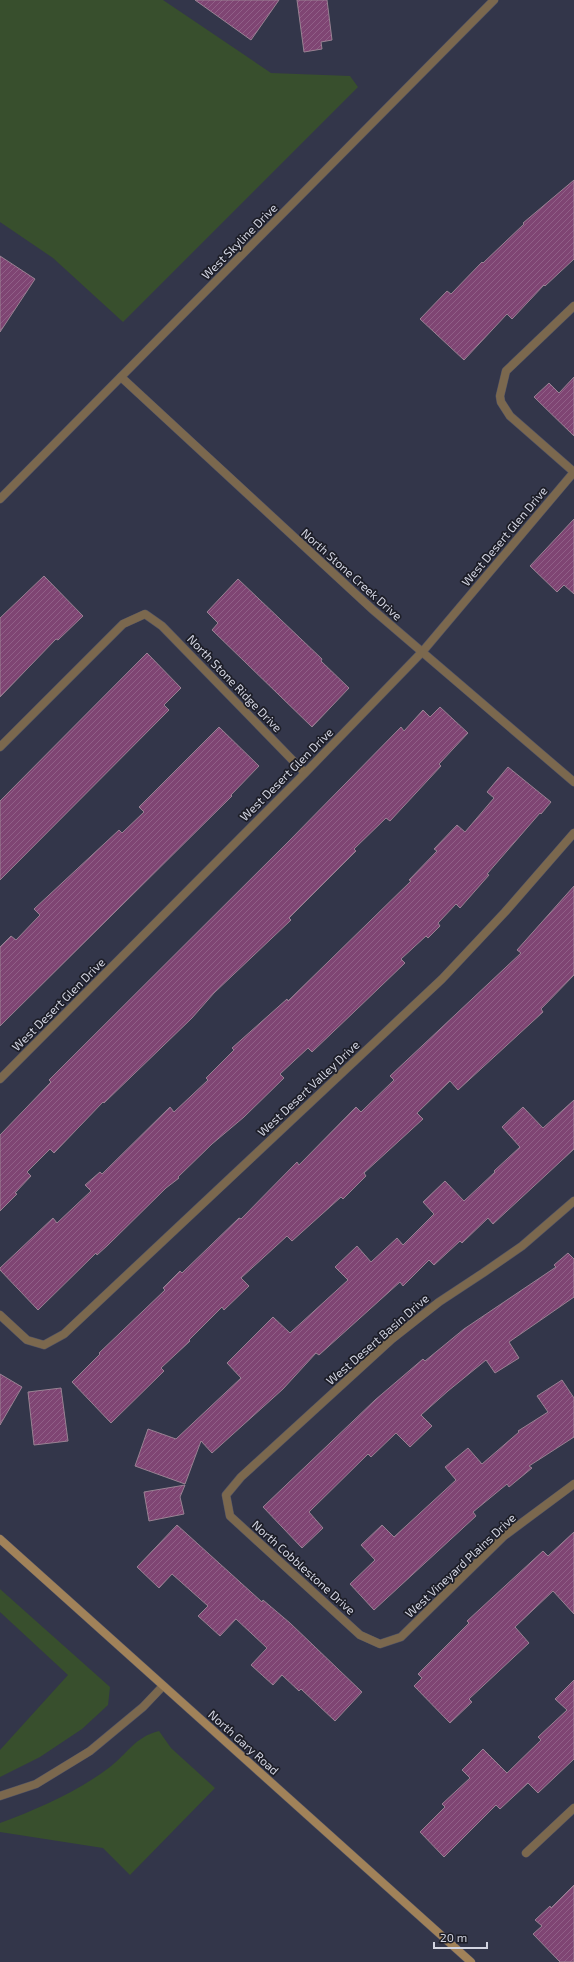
<svg xmlns="http://www.w3.org/2000/svg" width="574" height="1962" font-family="'Exo 2',sans-serif">
	<defs>
		<pattern id="building-hatch" width="6" height="6" patternUnits="userSpaceOnUse"><rect width="6" height="6" fill="#7f4573"/><path d="M-1 1l2-2M0 6l6-6M5 7l2-2" fill="none" stroke="#905f87"/></pattern>
	</defs>
	<rect width="100%" height="100%" fill="#33364a"/>
	<path fill="#384f2d" d="M 0,0 L 163,0 L 271,73 L 350,76 L 358,87 L 123,322 L 53,258 L 0,222 Z
		M 0,1589 L 110,1687 L 108,1705 L 82,1729 L 40,1757 L 0,1777 L 0,1750 L 68,1675 L 0,1612 Z
		M 159,1731 L 171,1748 L 215,1788 L 130,1875 L 103,1848 L 0,1832 L 0,1823 C 38,1809 77,1792 110,1767 C 128,1753 135,1737 159,1731 Z"/>
	<path fill="url(#building-hatch)" stroke="#998293" d="M 195,0 L 279,0 L 251,40 Z
		M 297,0 L 327,0 L 332,40 L 321,42 L 322,49 L 304,52 Z
		M 574,180 L 574,259 L 545,286 L 544,285 L 512,319 L 507,314 L 464,360 L 420,319 L 447,291 L 451,294 L 482,262 L 483,263 L 524,224 L 523,223 Z
		M 0,256 L 35,279 L 0,332 Z
		M 574,377 L 574,436 L 534,397 L 549,383 L 559,393 Z
		M 574,519 L 574,594 L 564,585 L 557,592 L 530,566 Z
		M 44,576 L 83,616 L 58,640 L 56,639 L 0,697 L 0,618 Z
		M 238,579 L 322,659 L 321,661 L 349,688 L 312,727 L 212,630 L 218,623 L 207,612 Z
		M 147,653 L 181,688 L 164,705 L 169,710 L 0,880 L 0,801 Z
		M 440,707 L 468,733 L 439,764 L 441,766 L 390,821 L 386,818 L 354,849 L 356,851 L 289,918 L 291,920 L 214,993 L 192,1018 L 104,1103 L 103,1102 L 54,1153 L 50,1149 L 27,1172 L 31,1176 L 15,1193 L 17,1194 L 0,1211 L 0,1135 L 51,1082 L 49,1080 L 289,841 L 401,727 L 404,731 L 423,710 L 430,717 Z
		M 219,727 L 259,766 L 231,795 L 232,796 L 0,1026 L 0,947 L 11,936 L 16,940 L 40,915 L 34,909 L 119,830 L 122,833 L 144,812 L 139,807 Z
		M 508,767 L 551,802 L 541,814 L 540,813 L 487,874 L 489,875 L 460,908 L 456,904 L 438,923 L 440,926 L 428,938 L 426,936 L 401,959 L 405,963 L 355,1011 L 312,1052 L 308,1048 L 280,1074 L 284,1078 L 244,1117 L 212,1144 L 178,1177 L 179,1178 L 166,1188 L 108,1245 L 97,1255 L 96,1253 L 38,1310 L 0,1270 L 0,1268 L 53,1218 L 57,1223 L 91,1191 L 85,1185 L 100,1172 L 102,1174 L 170,1107 L 174,1112 L 208,1080 L 206,1078 L 234,1050 L 232,1048 L 287,999 L 288,1001 L 411,881 L 409,880 L 437,851 L 434,849 L 457,825 L 465,832 L 494,798 L 487,792 Z
		M 574,886 L 574,975 L 541,1009 L 543,1012 L 458,1090 L 450,1081 L 417,1113 L 423,1119 L 364,1173 L 366,1176 L 343,1199 L 341,1197 L 292,1241 L 287,1236 L 241,1278 L 249,1286 L 224,1310 L 222,1307 L 189,1340 L 190,1341 L 161,1368 L 164,1371 L 111,1423 L 72,1382 L 100,1354 L 99,1353 L 165,1290 L 163,1288 L 180,1271 L 182,1273 L 239,1218 L 241,1219 L 297,1162 L 299,1165 L 356,1107 L 361,1112 L 394,1080 L 390,1076 L 521,953 L 517,950 Z
		M 574,1100 L 574,1149 L 493,1224 L 488,1218 L 462,1243 L 460,1241 L 434,1265 L 429,1260 L 403,1286 L 400,1282 L 319,1355 L 316,1353 L 283,1389 L 212,1453 L 201,1441 L 185,1484 L 135,1466 L 148,1429 L 176,1439 L 241,1378 L 227,1363 L 273,1317 L 290,1333 L 348,1280 L 335,1267 L 357,1246 L 371,1262 L 397,1238 L 403,1245 L 434,1214 L 423,1202 L 445,1181 L 464,1201 L 495,1172 L 494,1171 L 520,1147 L 502,1127 L 523,1107 L 543,1128 Z
		M 568,1253 L 574,1259 L 574,1297 L 509,1342 L 519,1358 L 495,1373 L 486,1360 L 448,1391 L 421,1415 L 432,1426 L 410,1447 L 396,1433 L 371,1457 L 368,1454 L 309,1512 L 323,1528 L 302,1548 L 263,1507 L 375,1400 L 423,1359 L 425,1361 L 464,1329 L 556,1267 L 554,1265 Z
		M 0,1374 L 22,1387 L 0,1425 Z
		M 562,1380 L 574,1398 L 574,1437 L 529,1466 L 532,1468 L 509,1487 L 507,1484 L 473,1512 L 476,1516 L 374,1610 L 350,1584 L 375,1560 L 361,1545 L 382,1525 L 394,1537 L 456,1480 L 445,1467 L 468,1448 L 482,1464 L 519,1432 L 518,1431 L 548,1412 L 537,1396 Z
		M 61,1388 L 68,1441 L 34,1445 L 28,1392 Z
		M 185,1485 L 180,1497 L 184,1514 L 149,1521 L 144,1492 Z
		M 177,1525 L 262,1602 L 263,1600 L 290,1623 L 362,1692 L 335,1721 L 301,1689 L 299,1691 L 282,1675 L 273,1685 L 251,1665 L 267,1648 L 236,1619 L 220,1636 L 198,1616 L 208,1606 L 172,1574 L 159,1588 L 137,1567 Z
		M 574,1532 L 574,1614 L 553,1591 L 515,1627 L 529,1643 L 469,1699 L 472,1702 L 450,1723 L 414,1686 L 422,1678 L 418,1674 L 469,1623 L 467,1621 L 543,1551 L 548,1556 Z
		M 574,1680 L 574,1759 L 538,1793 L 528,1783 L 500,1809 L 496,1805 L 444,1857 L 420,1832 L 445,1807 L 442,1804 L 470,1778 L 462,1770 L 483,1749 L 507,1773 L 541,1740 L 538,1737 L 567,1710 L 555,1699 Z
		M 574,1885 L 574,1962 L 560,1962 L 533,1934 L 542,1926 L 535,1920 L 550,1906 L 551,1908 Z"/>
	<g fill="none" stroke-linecap="round" stroke-linejoin="round">
		<g stroke="#505265" stroke-width="9">
			<path id="minor" d="M 574,306 L 506,371 L 500,396 L 501,402 L 510,416 L 574,472
				M 121,377 L 372,609 L 574,782
				M 0,747 L 123,624 L 145,614 L 162,626 L 305,773
				M 0,1079 L 305,773 L 423,651 L 574,472
				M 574,1201 L 522,1246 L 483,1273 L 439,1302 L 392,1339 L 241,1477 L 226,1495 L 230,1516 L 360,1635 L 380,1644 L 401,1637 L 504,1536 L 574,1484
				M 0,1315 L 27,1340 L 44,1345 L 64,1334 L 442,979 L 505,912 L 574,833
				M 0,1796 L 36,1784 L 90,1751 L 143,1707 L 163,1686
				M 526,1853 L 574,1808"/>
		</g>
		<g stroke="#505265" stroke-width="9">
			<path id="tertiary" d="M 0,499 L 494,0"/>
		</g>
		<g stroke="#505265" stroke-width="9">
			<path id="secondary" d="M 0,1539 L 471,1962"/>
		</g>
		<use href="#minor" stroke="#7b684e" stroke-width="8"/>
		<use href="#tertiary" stroke="#7b684e" stroke-width="8"/>
		<use href="#secondary" stroke="#a18259" stroke-width="8"/>
	</g>
	<g text-anchor="middle" dominant-baseline="central" stroke-width="3.5" stroke-linejoin="round" paint-order="stroke">
		<g font-size="12" fill="#d2d4e1" stroke="#1d1e28">
			<text transform="translate(239 241) rotate(-45)">West Skyline Drive</text>
			<text transform="translate(504 536) rotate(-50)">West Desert Glen Drive</text>
			<text transform="translate(352 574) rotate(42)">North Stone Creek Drive</text>
			<text transform="translate(235 683) rotate(46)">North Stone Ridge Drive</text>
			<text transform="translate(286 774) rotate(-45)">West Desert Glen Drive</text>
			<text transform="translate(58 1004) rotate(-45)">West Desert Glen Drive</text>
			<text transform="translate(308 1088) rotate(-43)">West Desert Valley Drive</text>
			<text transform="translate(377 1339) rotate(-41)">West Desert Basin Drive</text>
			<text transform="translate(460 1565) rotate(-43)">West Vineyard Plains Drive</text>
			<text transform="translate(304 1567) rotate(42)">North Cobblestone Drive</text>
			<text transform="translate(244 1742) rotate(42)">North Gary Road</text>
		</g>
	</g>
	<path d="M434 1942v6h53v-6" fill="none" stroke="#d2d4e1" stroke-width="2"/>
	<text x="440" y="1942" font-size="12" fill="#d2d4e1" stroke="#1d1e28" stroke-width="3" paint-order="stroke">20 m</text>
</svg>
